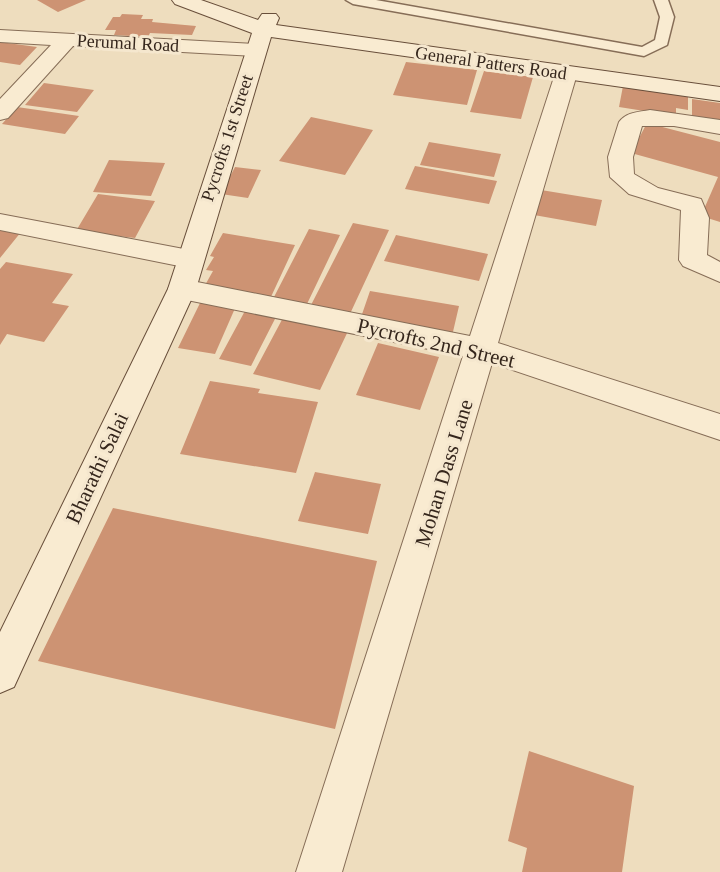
<svg xmlns="http://www.w3.org/2000/svg" width="720" height="872" font-family="Georgia,serif">
	<rect width="100%" height="100%" fill="#eeddbe"/>
	<path fill="#cd9373" d="M 37,0 L 86,0 L 58,12 Z
		M 122,14 L 143,15 L 141,19 L 153,19 L 152,22 L 196,26 L 192,35 L 150,33 L 148,37 L 114,35 L 116,30 L 105,30 L 113,17 L 120,17 Z
		M 0,42 L 37,47 L 20,65 L 0,62 Z
		M 406,62 L 477,70 L 467,105 L 393,95 Z
		M 484,71 L 533,77 L 521,119 L 470,112 Z
		M 44,83 L 94,90 L 77,112 L 25,105 Z
		M 623,86 L 688,97 L 688,110 L 676,108 L 676,116 L 619,107 Z
		M 692,99 L 720,103 L 720,122 L 692,118 Z
		M 17,107 L 79,116 L 65,134 L 2,124 Z
		M 311,117 L 373,130 L 345,175 L 279,161 Z
		M 647,123 L 720,142 L 720,222 L 701,216 L 718,177 L 631,153 Z
		M 429,142 L 501,154 L 494,177 L 420,165 Z
		M 109,160 L 165,163 L 151,196 L 93,192 Z
		M 415,166 L 497,181 L 489,204 L 405,189 Z
		M 235,167 L 261,170 L 248,198 L 221,194 Z
		M 541,190 L 602,200 L 596,226 L 534,215 Z
		M 98,194 L 155,201 L 135,238 L 76,231 Z
		M 353,223 L 389,230 L 349,316 L 310,307 Z
		M 0,228 L 21,232 L 0,258 Z
		M 309,229 L 340,235 L 307,304 L 274,297 Z
		M 223,233 L 295,245 L 270,299 L 204,287 L 213,271 L 206,270 L 214,257 L 210,256 Z
		M 396,235 L 488,254 L 479,281 L 384,261 Z
		M 6,262 L 73,274 L 52,303 L 69,306 L 44,342 L 7,334 L 0,345 L 0,269 Z
		M 370,291 L 459,306 L 452,336 L 360,320 Z
		M 201,301 L 236,306 L 215,354 L 178,348 Z
		M 246,309 L 277,315 L 251,366 L 219,359 Z
		M 285,314 L 349,329 L 320,390 L 253,374 Z
		M 378,343 L 439,357 L 420,410 L 356,395 Z
		M 210,381 L 260,389 L 258,393 L 318,402 L 296,473 L 180,454 Z
		M 315,472 L 381,484 L 368,534 L 298,521 Z
		M 113,508 L 377,561 L 335,729 L 38,661 Z
		M 529,751 L 634,786 L 622,872 L 522,872 L 527,848 L 508,841 Z"/>
	<g fill="none" stroke-linecap="round" stroke-linejoin="round">
		<g stroke="#866d57" stroke-width="3">
			<path id="lane" d="M 346,0 L 376,0 L 642,47 L 655,40 L 660,17 L 654,0 L 668,0 L 674,17 L 667,45 L 644,56 L 353,4 Z"/>
		</g>
		<g stroke="#866d57" stroke-width="2">
			<path id="street" d="M 0,30 L 255,44 L 263,45 L 266,50 L 263,55 L 255,56 L 73,46 L 8,118 L 0,120 L 0,99 L 51,45 L 0,42 Z
				M 566,67 L 574,69 L 577,74 L 498,343 L 720,414 L 720,440 L 492,363 L 342,872 L 296,872 L 463,356 L 182,299 L 172,296 L 168,289 L 172,282 L 182,279 L 470,336 L 555,74 L 558,69 Z
				M 650,110 L 720,120 L 720,134 L 674,126 L 642,126 L 633,157 L 634,174 L 658,188 L 701,199 L 709,218 L 707,255 L 720,262 L 720,282 L 683,266 L 679,260 L 681,210 L 629,194 L 610,177 L 608,157 L 619,122 C 626,112 639,112 650,110 Z
				M 0,214 L 189,250 L 199,253 L 203,259 L 199,265 L 189,268 L 0,230 Z"/>
		</g>
		<g stroke="#684e3a" stroke-width="2">
			<path id="secondary" d="M 172,0 L 201,0 L 258,20 L 262,14 L 276,14 L 279,18 L 276,25 L 720,87 L 720,101 L 271,37 L 196,289 L 14,687 L 0,693 L 0,632 L 168,289 L 252,33 L 175,4 Z"/>
		</g>
		<use href="#lane" fill="#f9ebd1" fill-rule="evenodd"/>
		<use href="#street" fill="#f9ebd1" fill-rule="evenodd"/>
		<use href="#secondary" fill="#f9ebd1" fill-rule="evenodd"/>
	</g>
	<g text-anchor="middle" dominant-baseline="central" stroke-width="6" stroke-linejoin="round" paint-order="stroke">
		<g font-size="18" fill="#35261c" stroke="#f5e7ce">
			<text transform="translate(128 43) rotate(3)">Perumal Road</text>
			<text transform="translate(491 63) rotate(8)">General Patters Road</text>
			<text transform="translate(227 138) rotate(-72)">Pycrofts 1st Street</text>
		</g>
		<g font-size="21" fill="#35261c" stroke="#f5e7ce">
			<text transform="translate(436 343) rotate(13)">Pycrofts 2nd Street</text>
			<text transform="translate(97 468) rotate(-65)">Bharathi Salai</text>
			<text transform="translate(444 473) rotate(-73)">Mohan Dass Lane</text>
		</g>
	</g>
</svg>
